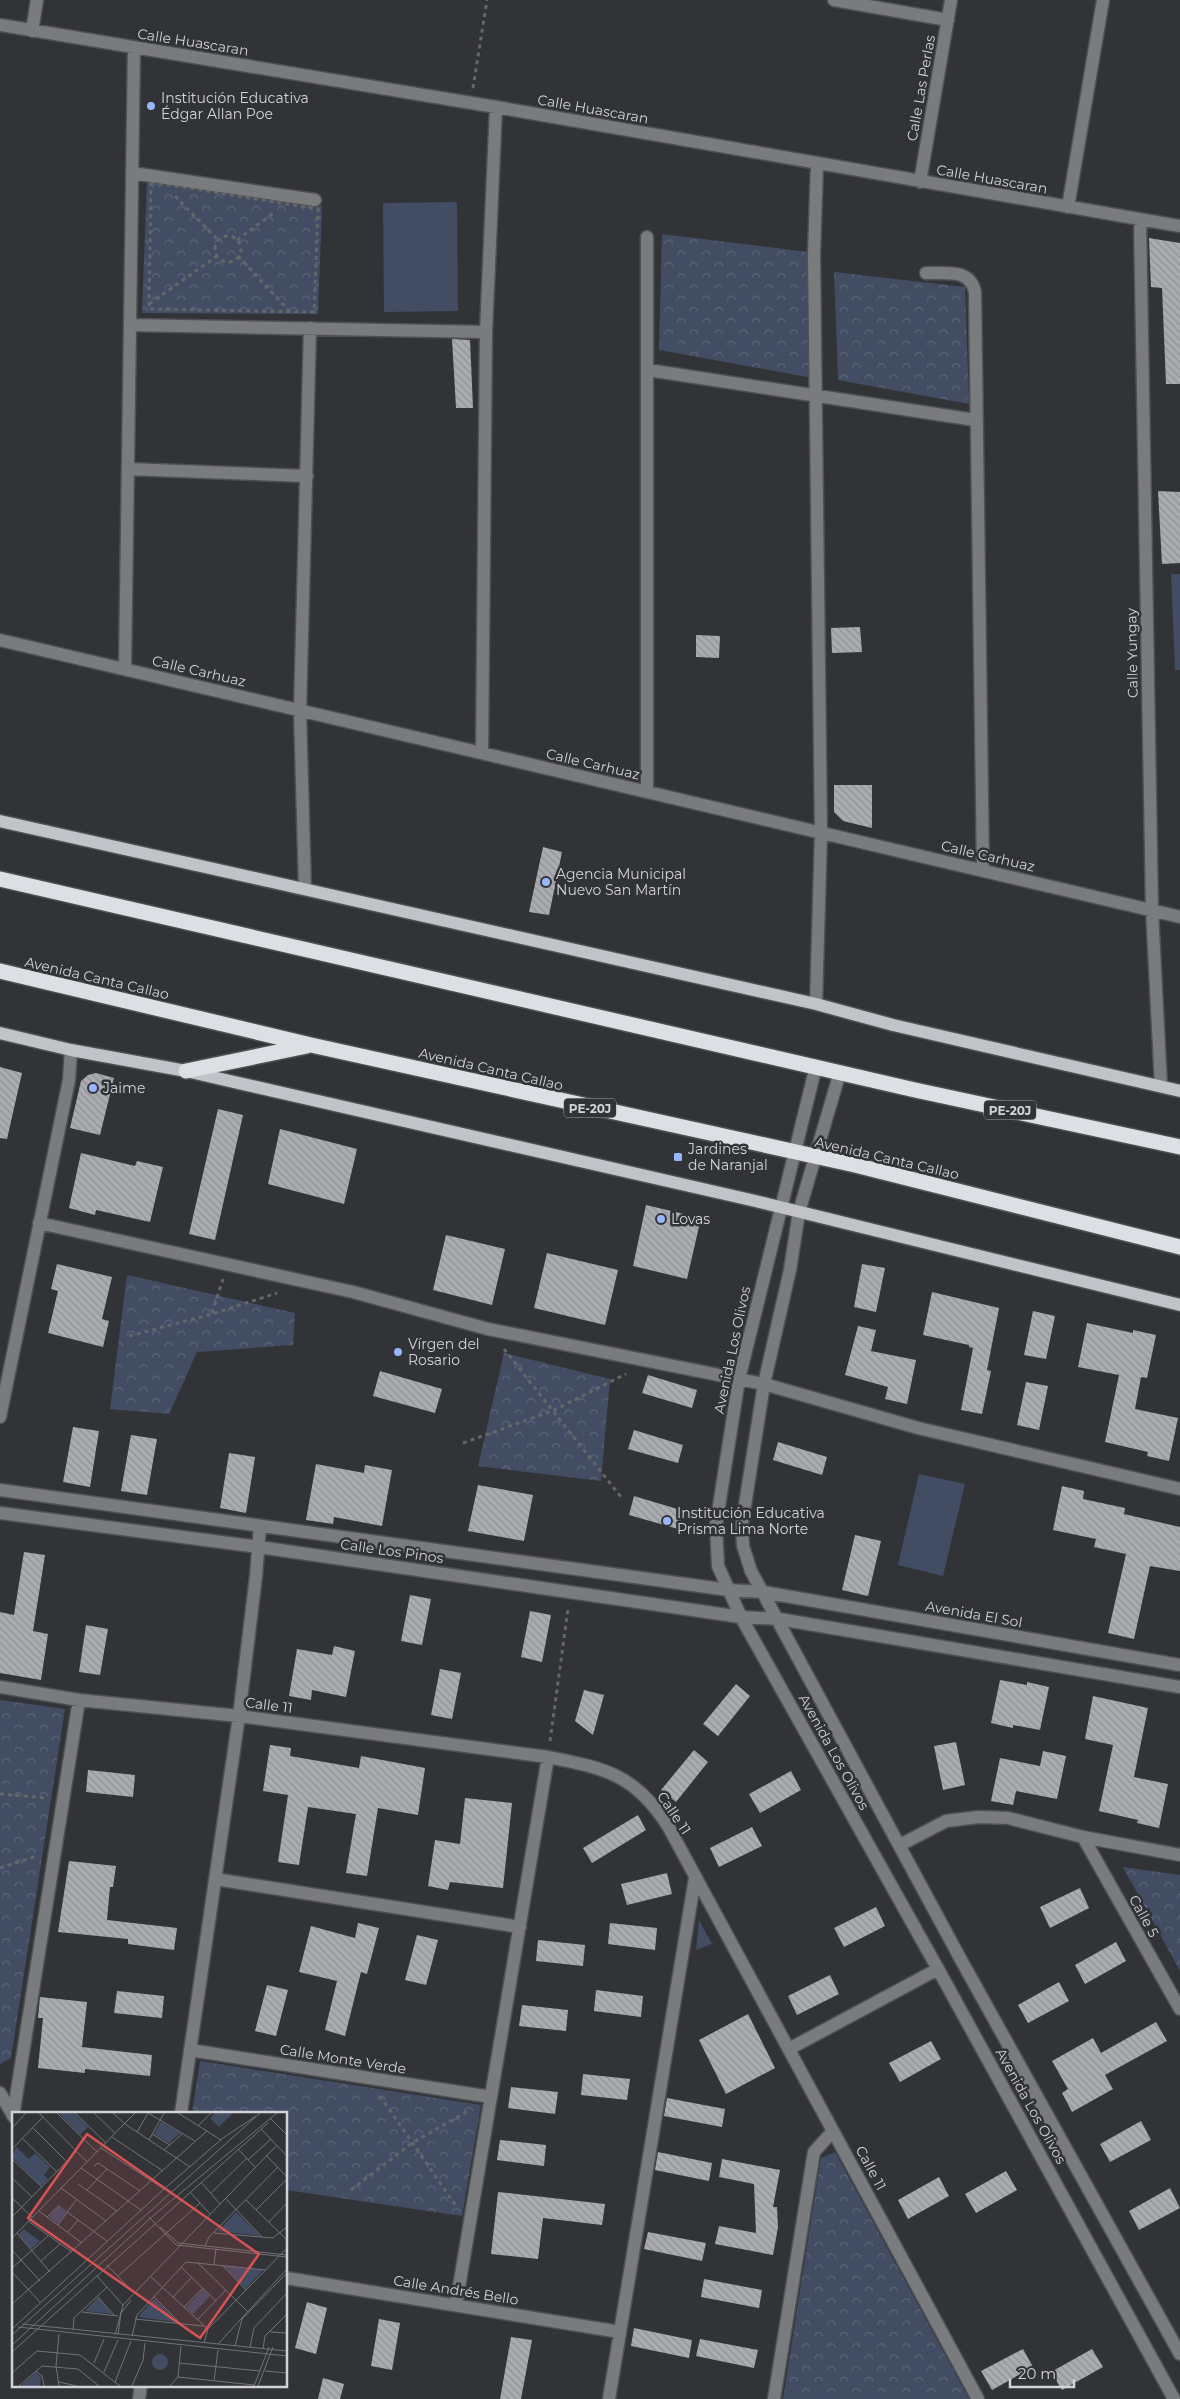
<svg xmlns="http://www.w3.org/2000/svg" width="1180" height="2399" font-family="Montserrat,sans-serif">
	<defs>
		<pattern id="forest-crowns" width="20" height="18" patternUnits="userSpaceOnUse" patternTransform="scale(1.25)"><rect width="20" height="18" fill="#424d64"/><path d="M2 6a3 3 0 1 1 6 0M12 15a3 3 0 1 1 6 0" fill="none" stroke="#5c6679"/></pattern>
		<pattern id="building-back-hatch" width="6" height="6" patternUnits="userSpaceOnUse" patternTransform="scale(1.25)"><rect width="6" height="6" fill="#aaacb1"/><path d="M-1 5l2 2M0 0l6 6M5-1l2 2" fill="none" stroke="#8f9195"/></pattern>
	</defs>
	<rect width="100%" height="100%" fill="#313337"/>
	<path fill="#424d64" d="M 457,202 L 458,311 L 384,312 L 383,203 Z
		M 1171,574 L 1180,574 L 1180,670 L 1175,670 Z
		M 919,1474 L 965,1484 L 943,1576 L 898,1565 Z
		M 699,1920 L 712,1944 L 696,1950 Z"/>
	<path fill="url(#forest-crowns)" d="M 147,179 L 322,206 L 318,314 L 142,313 Z
		M 662,234 L 808,252 L 808,377 L 659,350 Z
		M 834,272 L 965,287 L 969,404 L 838,380 Z
		M 127,1275 L 295,1313 L 293,1345 L 197,1352 L 169,1414 L 110,1409 Z
		M 504,1353 L 610,1379 L 601,1481 L 478,1466 Z
		M 0,1700 L 65,1709 L 11,2058 L 0,2064 Z
		M 1123,1867 L 1180,1875 L 1180,1971 Z
		M 200,2061 L 481,2105 L 462,2216 L 286,2190 L 286,2113 L 192,2113 Z
		M 835,2152 L 969,2399 L 783,2399 L 821,2158 Z"/>
	<path fill="url(#building-back-hatch)" d="M 1149,238 L 1180,243 L 1180,384 L 1166,384 L 1162,288 L 1151,287 Z
		M 452,339 L 470,340 L 473,408 L 456,408 Z
		M 1158,491 L 1180,492 L 1180,563 L 1162,564 Z
		M 860,627 L 862,652 L 832,653 L 831,628 Z
		M 696,635 L 720,636 L 719,658 L 696,657 Z
		M 834,785 L 872,785 L 872,828 L 843,821 L 834,812 Z
		M 543,847 L 562,852 L 549,915 L 529,912 Z
		M 0,1067 L 22,1073 L 7,1139 L 0,1138 Z
		M 96,1073 L 114,1078 L 100,1135 L 70,1128 L 81,1081 L 88,1075 Z
		M 218,1109 L 243,1115 L 215,1240 L 189,1234 Z
		M 280,1129 L 357,1149 L 344,1204 L 268,1184 Z
		M 81,1153 L 135,1166 L 137,1161 L 163,1167 L 150,1222 L 96,1210 L 95,1215 L 69,1208 Z
		M 646,1205 L 701,1218 L 687,1279 L 633,1266 Z
		M 446,1235 L 505,1249 L 492,1305 L 433,1290 Z
		M 547,1253 L 618,1270 L 605,1325 L 534,1308 Z
		M 57,1264 L 112,1277 L 102,1319 L 109,1321 L 103,1347 L 48,1333 L 58,1291 L 51,1289 Z
		M 862,1264 L 885,1268 L 876,1312 L 854,1307 Z
		M 932,1292 L 999,1308 L 987,1370 L 991,1371 L 982,1414 L 961,1410 L 973,1348 L 969,1347 L 969,1345 L 923,1335 Z
		M 1033,1311 L 1055,1316 L 1046,1359 L 1024,1355 Z
		M 1087,1323 L 1133,1333 L 1133,1330 L 1156,1335 L 1147,1378 L 1141,1377 L 1135,1409 L 1178,1418 L 1169,1461 L 1147,1456 L 1148,1452 L 1105,1442 L 1119,1375 L 1078,1367 Z
		M 858,1326 L 876,1330 L 871,1351 L 916,1360 L 907,1404 L 885,1399 L 888,1387 L 845,1375 Z
		M 380,1371 L 442,1389 L 435,1413 L 373,1396 Z
		M 648,1375 L 697,1390 L 692,1408 L 642,1393 Z
		M 1026,1382 L 1048,1386 L 1039,1430 L 1017,1425 Z
		M 73,1427 L 99,1431 L 90,1487 L 63,1482 Z
		M 634,1430 L 683,1445 L 678,1463 L 628,1449 Z
		M 131,1435 L 157,1439 L 147,1495 L 121,1491 Z
		M 778,1442 L 827,1457 L 822,1475 L 773,1460 Z
		M 229,1453 L 255,1457 L 246,1513 L 220,1508 Z
		M 316,1464 L 364,1473 L 365,1465 L 392,1470 L 382,1526 L 334,1517 L 333,1524 L 306,1520 Z
		M 478,1485 L 533,1495 L 524,1541 L 468,1531 Z
		M 1062,1486 L 1084,1491 L 1083,1499 L 1125,1508 L 1124,1514 L 1180,1527 L 1180,1571 L 1150,1566 L 1134,1639 L 1108,1633 L 1126,1554 L 1094,1547 L 1096,1539 L 1053,1530 Z
		M 634,1496 L 684,1511 L 678,1529 L 629,1515 Z
		M 855,1535 L 881,1541 L 868,1596 L 842,1590 Z
		M 24,1552 L 45,1555 L 33,1631 L 48,1634 L 41,1680 L 0,1673 L 0,1612 L 14,1615 Z
		M 410,1595 L 431,1599 L 422,1645 L 401,1641 Z
		M 530,1611 L 551,1615 L 542,1662 L 521,1657 Z
		M 86,1625 L 108,1629 L 100,1675 L 79,1672 Z
		M 334,1646 L 355,1651 L 346,1697 L 312,1690 L 311,1700 L 289,1696 L 297,1649 L 332,1655 Z
		M 440,1669 L 461,1673 L 452,1719 L 431,1715 Z
		M 1000,1680 L 1027,1685 L 1027,1682 L 1049,1687 L 1040,1730 L 1013,1725 L 1013,1728 L 991,1723 Z
		M 736,1684 L 750,1696 L 718,1736 L 703,1724 Z
		M 584,1690 L 604,1695 L 593,1735 L 575,1721 Z
		M 1093,1696 L 1148,1708 L 1134,1777 L 1168,1784 L 1159,1828 L 1137,1823 L 1138,1820 L 1099,1811 L 1113,1745 L 1085,1739 Z
		M 956,1742 L 965,1785 L 943,1790 L 934,1746 Z
		M 270,1745 L 291,1748 L 290,1756 L 359,1768 L 361,1756 L 425,1768 L 418,1815 L 378,1808 L 367,1876 L 346,1873 L 356,1814 L 308,1807 L 299,1865 L 278,1862 L 288,1795 L 263,1791 Z
		M 694,1750 L 708,1762 L 676,1802 L 661,1790 Z
		M 1043,1751 L 1066,1756 L 1057,1799 L 1016,1791 L 1013,1805 L 991,1801 L 1000,1758 L 1040,1766 Z
		M 88,1770 L 135,1775 L 133,1797 L 86,1792 Z
		M 791,1771 L 801,1790 L 760,1813 L 749,1794 Z
		M 465,1798 L 512,1803 L 503,1888 L 450,1882 L 448,1890 L 428,1886 L 435,1840 L 460,1844 Z
		M 638,1815 L 646,1830 L 592,1863 L 583,1848 Z
		M 752,1827 L 762,1846 L 719,1867 L 710,1848 Z
		M 69,1861 L 116,1866 L 113,1887 L 110,1887 L 107,1920 L 177,1928 L 174,1950 L 128,1944 L 128,1939 L 58,1932 Z
		M 667,1873 L 672,1894 L 627,1905 L 621,1884 Z
		M 1080,1888 L 1089,1908 L 1050,1928 L 1040,1907 Z
		M 876,1907 L 885,1926 L 844,1947 L 834,1928 Z
		M 358,1923 L 379,1928 L 367,1974 L 361,1972 L 345,2036 L 325,2030 L 337,1981 L 299,1972 L 311,1926 L 355,1938 Z
		M 610,1923 L 657,1928 L 655,1950 L 608,1944 Z
		M 417,1935 L 438,1940 L 426,1985 L 405,1980 Z
		M 538,1940 L 585,1945 L 583,1966 L 536,1961 Z
		M 1116,1942 L 1126,1961 L 1085,1984 L 1075,1965 Z
		M 830,1975 L 839,1994 L 797,2015 L 788,1996 Z
		M 1059,1982 L 1069,2001 L 1028,2023 L 1018,2005 Z
		M 267,1985 L 288,1990 L 276,2036 L 255,2031 Z
		M 596,1990 L 643,1996 L 641,2017 L 594,2011 Z
		M 117,1991 L 164,1996 L 162,2018 L 114,2013 Z
		M 40,1997 L 87,2002 L 82,2047 L 152,2055 L 150,2076 L 85,2069 L 85,2073 L 38,2068 L 43,2018 L 38,2018 Z
		M 522,2005 L 568,2010 L 566,2031 L 519,2026 Z
		M 748,2014 L 775,2068 L 726,2094 L 699,2040 Z
		M 1156,2022 L 1167,2041 L 1105,2075 L 1113,2089 L 1072,2112 L 1062,2093 L 1068,2089 L 1052,2061 L 1093,2038 L 1101,2053 Z
		M 931,2041 L 941,2059 L 900,2082 L 889,2063 Z
		M 583,2074 L 630,2079 L 627,2100 L 581,2095 Z
		M 511,2087 L 558,2092 L 555,2114 L 508,2108 Z
		M 667,2098 L 725,2109 L 722,2127 L 664,2116 Z
		M 1141,2121 L 1151,2140 L 1110,2162 L 1100,2144 Z
		M 500,2140 L 546,2145 L 544,2166 L 497,2160 Z
		M 658,2152 L 712,2163 L 709,2181 L 655,2170 Z
		M 722,2159 L 780,2170 L 773,2207 L 777,2207 L 778,2227 L 773,2255 L 715,2244 L 719,2226 L 756,2233 L 754,2184 L 719,2177 Z
		M 1006,2171 L 1017,2190 L 976,2213 L 965,2194 Z
		M 939,2177 L 949,2196 L 908,2219 L 898,2200 Z
		M 1170,2188 L 1180,2208 L 1139,2230 L 1129,2211 Z
		M 498,2192 L 605,2204 L 602,2225 L 543,2218 L 538,2259 L 491,2254 Z
		M 648,2232 L 706,2243 L 702,2261 L 644,2249 Z
		M 704,2279 L 762,2290 L 759,2308 L 701,2297 Z
		M 307,2302 L 327,2308 L 316,2354 L 295,2348 Z
		M 379,2319 L 400,2323 L 392,2370 L 371,2366 Z
		M 634,2328 L 692,2340 L 689,2358 L 631,2346 Z
		M 511,2337 L 532,2340 L 521,2399 L 500,2399 Z
		M 700,2339 L 758,2350 L 754,2368 L 696,2356 Z
		M 1023,2349 L 1033,2367 L 992,2390 L 981,2371 Z
		M 1092,2349 L 1103,2367 L 1062,2390 L 1051,2372 Z
		M 323,2378 L 344,2384 L 340,2399 L 318,2399 Z"/>
	<g fill="none" stroke-linecap="round" stroke-linejoin="round">
		<g stroke="#4e5054" stroke-width="15">
			<path id="minor" d="M 834,0 L 948,20
				M 0,25 L 496,107 L 1180,226
				M 32,31 L 37,0
				M 132,173 L 315,200
				M 920,182 L 951,0
				M 1068,207 L 1103,0
				M 1140,219 L 1152,910 L 1161,1086
				M 926,273 C 946,274 970,268 975,292 L 983,870
				M 130,325 L 486,332
				M 648,370 L 975,420
				M 128,469 L 307,476
				M 0,640 L 1180,917
				M 125,669 L 134,48
				M 482,753 L 486,332 L 496,107
				M 647,792 L 647,237
				M 305,889 L 300,711 L 310,328
				M 816,1004 L 821,833 L 814,255 L 817,164
				M 816,1066 L 739,1379 L 716,1525 L 718,1566 L 741,1617 L 938,1969 L 1174,2399
				M 840,1072 L 799,1212 L 790,1270 L 764,1384 L 742,1524 L 743,1546 L 751,1571 L 960,1958 L 1180,2354
				M 39,1223 L 353,1292 L 488,1329 L 764,1384 L 918,1428 L 1180,1489
				M 0,1417 L 69,1080 L 71,1050
				M 0,1490 L 729,1590 L 763,1592 L 1180,1665
				M 0,1513 L 259,1547 L 741,1617 L 779,1619 L 1180,1687
				M 0,1687 L 79,1700 L 239,1716 L 548,1757 C 604,1768 635,1774 668,1826 L 978,2399
				M 1083,1837 L 1180,2009
				M 900,1845 L 946,1821 L 979,1817 L 1008,1818 L 1083,1837 L 1180,1855
				M 215,1879 L 520,1927
				M 789,2049 L 938,1969
				M 190,2050 L 491,2097
				M 0,2093 L 14,2117
				M 181,2113 L 239,1716 L 256,1576 L 260,1526
				M 13,2116 L 79,1700
				M 286,2278 L 620,2332
				M 456,2305 L 548,1757
				M 139,2399 L 141,2385
				M 609,2399 L 695,1878
				M 774,2399 L 814,2152 L 833,2131"/>
		</g>
		<g stroke="#4e5054" stroke-width="15">
			<path id="major" d="M 0,821 L 816,1004 L 893,1025 L 1180,1091
				M 0,1033 L 71,1050 L 186,1071 L 751,1200 L 1180,1305"/>
		</g>
		<g stroke="#4e5054" stroke-width="18">
			<path id="highway" d="M 0,879 L 915,1090 L 1180,1147
				M 0,971 L 311,1045 L 855,1165 L 1180,1247
				M 186,1071 L 307,1046"/>
		</g>
		<path stroke="#65666a" stroke-width="3" stroke-dasharray="4 4" stroke-linecap="butt" d="M 473,88 L 487,0
			M 151,182 L 318,209 L 314,312 L 149,309 Z
			M 175,196 L 218,240
			M215 249a13 13 0 1 1 26 0a13 13 0 1 1-26 0Z
			M 237,240 L 275,212
			M 238,256 L 290,312
			M 149,304 L 217,256
			M 212,1313 L 223,1279
			M 129,1336 L 212,1314 L 277,1293
			M 504,1349 L 621,1497
			M 463,1443 L 552,1411 L 626,1374
			M 550,1741 L 568,1609
			M 0,1794 L 47,1798
			M 0,1868 L 37,1856
			M 380,2096 L 456,2206
			M 351,2190 L 412,2143 L 468,2111"/>
		<use href="#minor" stroke="#7a7b7d" stroke-width="12"/>
		<use href="#major" stroke="#c1c3c8" stroke-width="12"/>
		<use href="#highway" stroke="#dddfe5" stroke-width="15"/>
	</g>
	<g fill="#97b6fd" stroke="#313337" stroke-width="2">
		<circle cx="151" cy="106" r="5"/>
		<circle cx="546" cy="882" r="5"/>
		<circle cx="93" cy="1088" r="5"/>
		<rect x="673" y="1152" width="10" height="10" rx="2.5"/>
		<circle cx="661" cy="1219" r="5"/>
		<circle cx="398" cy="1352" r="5"/>
		<circle cx="667" cy="1521" r="5"/>
	</g>
	<g text-anchor="middle" dominant-baseline="central" stroke-width="5" stroke-linejoin="round" paint-order="stroke">
		<g fill="#313337" stroke="#a2a3a6" stroke-width="1">
			<rect x="564" y="1098.5" width="52" height="19" rx="4"/>
			<rect x="984" y="1100.5" width="52" height="19" rx="4"/>
		</g>
		<g font-size="12" font-weight="bold" fill="#d2d3d6">
			<text x="590" y="1108">PE-20J</text>
			<text x="1010" y="1110">PE-20J</text>
		</g>
		<g font-size="14" fill="#d2d3d6" stroke="#313337">
			<text transform="translate(193 42) rotate(9)">Calle Huascaran</text>
			<text transform="translate(921 88) rotate(-80)">Calle Las Perlas</text>
			<text transform="translate(593 109) rotate(10)">Calle Huascaran</text>
			<text transform="translate(992 179) rotate(10)">Calle Huascaran</text>
			<text transform="translate(1132 653) rotate(-91)">Calle Yungay</text>
			<text transform="translate(199 671) rotate(13)">Calle Carhuaz</text>
			<text transform="translate(593 764) rotate(13)">Calle Carhuaz</text>
			<text transform="translate(988 856) rotate(13)">Calle Carhuaz</text>
			<text transform="translate(97 978) rotate(13)">Avenida Canta Callao</text>
			<text transform="translate(491 1069) rotate(13)">Avenida Canta Callao</text>
			<text transform="translate(887 1158) rotate(13)">Avenida Canta Callao</text>
			<text transform="translate(732 1350) rotate(-78)">Avenida Los Olivos</text>
			<text transform="translate(392 1551) rotate(8)">Calle Los Pinos</text>
			<text transform="translate(974 1614) rotate(10)">Avenida El Sol</text>
			<text transform="translate(269 1705) rotate(7)">Calle 11</text>
			<text transform="translate(834 1752) rotate(61)">Avenida Los Olivos</text>
			<text transform="translate(674 1813) rotate(56)">Calle 11</text>
			<text transform="translate(1144 1916) rotate(61)">Calle 5</text>
			<text transform="translate(343 2059) rotate(9)">Calle Monte Verde</text>
			<text transform="translate(1031 2106) rotate(61)">Avenida Los Olivos</text>
			<text transform="translate(871 2168) rotate(62)">Calle 11</text>
			<text transform="translate(456 2290) rotate(9)">Calle Andrés Bello</text>
		</g>
		<g font-size="14" fill="#d2d3d6" stroke="#313337" text-anchor="start">
			<text x="161" y="98">Institución Educativa<tspan x="161" dy="16">Édgar Allan Poe</tspan></text>
			<text x="556" y="874">Agencia Municipal<tspan x="556" dy="16">Nuevo San Martín</tspan></text>
			<text x="103" y="1088">Jaime</text>
			<text x="688" y="1149">Jardines<tspan x="688" dy="16">de Naranjal</tspan></text>
			<text x="671" y="1219">Lovas</text>
			<text x="408" y="1344">Vírgen del<tspan x="408" dy="16">Rosario</tspan></text>
			<text x="677" y="1513">Institución Educativa<tspan x="677" dy="16">Prisma Lima Norte</tspan></text>
		</g>
	</g>
	<g transform="translate(12 2112)">
		<rect width="275" height="275" fill="#313337"/>
		<path d="M 203,1 L 221,1 L 207,15 L 198,6 Z" fill="#424d64"/>
		<path d="M 47,1 L 62,1 L 76,15 L 68,23 ZM 149,10 L 168,21 L 157,31 L 142,22 ZM 4,35 L 17,47 L 23,41 L 38,55 L 32,63 L 36,67 L 29,74 L 0,45 ZM 47,93 L 55,99 L 46,112 L 37,105 ZM 224,100 L 248,124 L 206,119 ZM 11,117 L 28,129 L 19,137 L 7,122 ZM 212,154 L 251,158 L 234,177 ZM 191,177 L 198,184 L 181,202 L 174,195 ZM 86,185 L 100,202 L 73,199 ZM 142,187 L 164,208 L 164,210 L 126,205 ZM140 250a8 8 0 1 1 16 0a8 8 0 1 1-16 0ZM 24,260 L 29,265 L 28,274 L 9,274 Z" fill="#424d64"/>
		<path fill="none" stroke="#717377" stroke-width="1" d="M 27,1 L 75,50M 45,1 L 85,40M 63,1 L 94,31M 82,1 L 103,21M 101,1 L 113,12 L 178,55M 136,1 L 183,29M 166,1 L 209,28M 258,6 L 275,23M 187,13 L 199,1M 0,16 L 14,1M 21,16 L 55,50M 249,17 L 275,44M 125,20 L 136,1M 140,22 L 158,33M 100,25 L 151,59M 11,27 L 45,60M 137,28 L 152,1M 89,36 L 152,77M 0,37 L 31,5M 226,37 L 243,55M 152,38 L 170,22M 254,43 L 275,65M 0,47 L 30,75M 236,48 L 259,27M 82,54 L 86,51 L 128,79M 69,56 L 129,98M 0,66 L 20,85M 189,70 L 208,92M 66,72 L 105,99M 49,76 L 94,109M 75,78 L 95,57M 178,80 L 198,102M 199,81 L 235,46M 0,86 L 20,105M 214,87 L 250,125M 234,88 L 275,128M 244,98 L 275,67M 27,99 L 70,131M 55,100 L 95,129M 0,105 L 65,39M 35,105 L 47,94M 137,105 L 164,133 L 275,145M 16,109 L 60,140M 257,110 L 275,91M 46,113 L 64,88M 148,115 L 166,131 L 275,143M 56,120 L 66,108M 5,121 L 38,160M 202,121 L 261,126 L 275,115M 0,126 L 123,1M 193,134 L 197,125 L 266,55M 0,138 L 28,169M 29,149 L 48,132M 185,150 L 236,200M 202,152 L 204,137M 95,153 L 122,181M 210,153 L 234,178M 169,155 L 204,189M 0,156 L 36,124M 0,160 L 28,190M 85,164 L 111,193M 106,164 L 188,91M 138,164 L 196,217M 86,185 L 102,203M 142,185 L 168,211M 161,185 L 180,165M 0,192 L 195,19M 172,195 L 191,176M 70,200 L 106,204M 123,207 L 192,214M 186,207 L 214,178M 10,212 L 275,239M 6,215 L 275,244M 0,217 L 152,77 L 211,26 L 244,4M 61,218 L 62,206 L 95,175M 258,220 L 275,221M 47,222 L 44,254 L 47,274M 0,223 L 248,1M 103,223 L 111,193 L 265,33M 106,223 L 109,201 L 119,188M 120,224 L 125,203 L 174,150 L 254,158M 192,231 L 196,217 L 275,136M 206,232 L 275,157M 0,233 L 142,103 L 265,1M 223,234 L 230,207 L 275,161M 238,235 L 242,216 L 275,181M 251,237 L 253,224 L 275,202M 0,240 L 256,11M 82,251 L 92,227M 167,251 L 248,259M 24,259 L 30,264 L 32,274M 253,259 L 275,261M 92,260 L 106,228M 0,261 L 25,239 L 68,243 L 108,274M 166,265 L 169,234M 202,269 L 206,238M 47,270 L 65,274M 103,270 L 119,229M 7,274 L 30,254 L 66,257 L 87,274M 120,274 L 131,248 L 133,231M 158,274 L 166,265 L 242,273M 242,274 L 257,235M 246,274 L 261,235"/>
		<path fill="#d55354" fill-opacity="0.15" stroke="#d55354" stroke-width="2.5" d="M 75,22 L 247,142 L 188,226 L 16,106 Z"/>
		<rect width="275" height="275" fill="none" stroke="#d2d3d6" stroke-width="2.5"/>
	</g>
	<path d="M1010 2379v8h64v-8" fill="none" stroke="#d2d3d6" stroke-width="2.5"/>
	<text x="1018" y="2379" font-size="15" fill="#d2d3d6" stroke="#313337" stroke-width="4" paint-order="stroke">20 m</text>
</svg>
